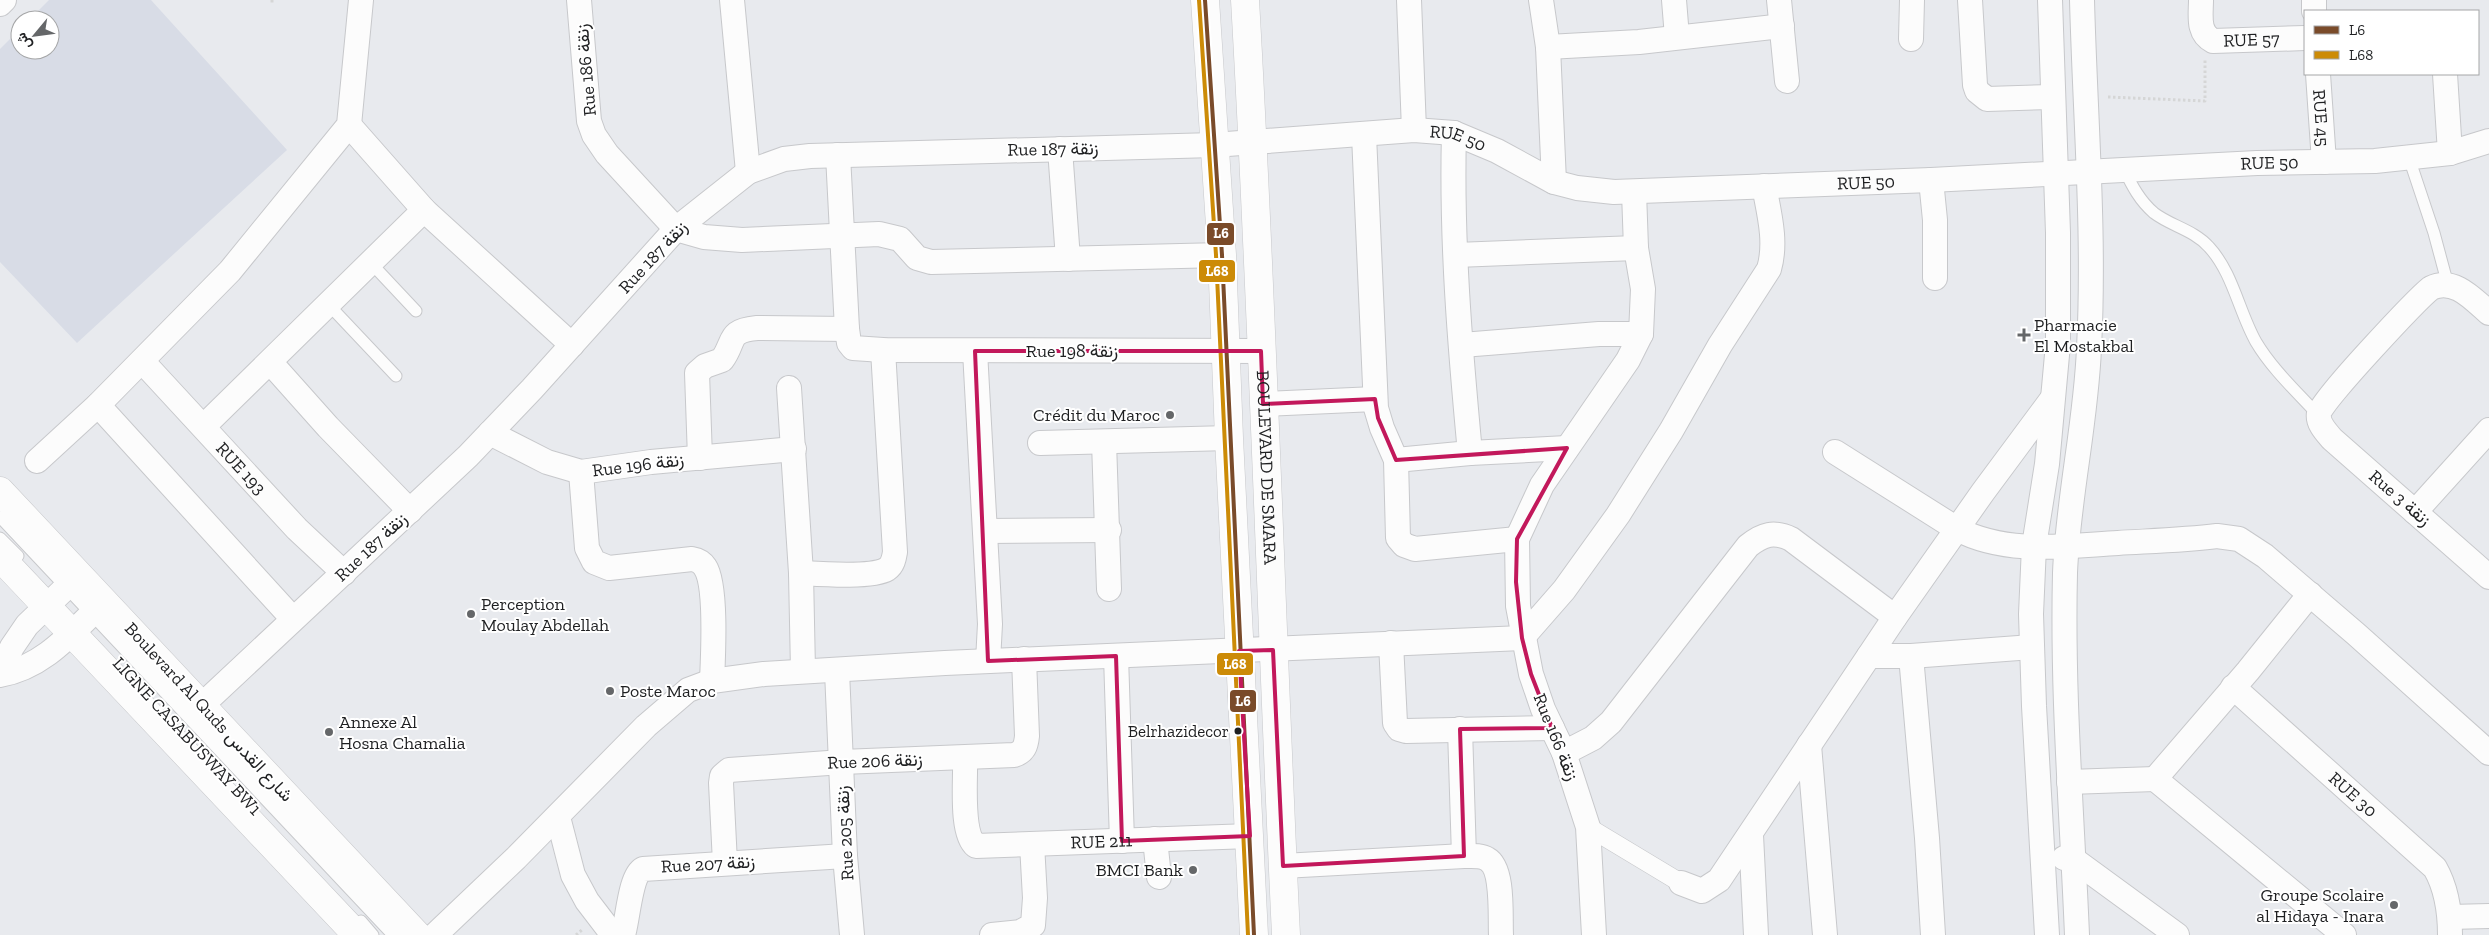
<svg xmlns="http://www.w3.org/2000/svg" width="2489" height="935" font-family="'Zilla Slab',Vazirmatn,serif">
	<rect width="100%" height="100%" fill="#e8eaee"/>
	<path fill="#d8dce6" d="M 49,0 L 151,0 L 287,150 L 77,343 L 0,262 L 0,49 L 20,29 L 20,50 L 50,50 L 50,20 L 29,20 Z"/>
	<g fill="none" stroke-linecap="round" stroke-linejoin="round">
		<g stroke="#c7c8cb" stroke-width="13">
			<path id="service" d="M 2409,158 L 2434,233 L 2448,285
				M 2124,169 C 2132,186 2140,201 2154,213 C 2171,226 2194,230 2209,247 C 2233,273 2239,312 2256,342 C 2272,369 2297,392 2318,415
				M 370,262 L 416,311
				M 328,304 L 396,376
				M 0,517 L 393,935
				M 0,538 L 18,556
				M 361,921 L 373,935"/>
		</g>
		<g stroke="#c7c8cb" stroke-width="19">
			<path id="pedestrian" d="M 1588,827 L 1681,883"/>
		</g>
		<g stroke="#c7c8cb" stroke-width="26">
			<g id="minor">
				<path d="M 579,0 L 589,121 L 594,135 L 607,154 L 676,229 L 704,237 L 742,240 L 879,234 L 900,239 L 917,258 L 931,262 L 1222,255"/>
				<path d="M 732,0 L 748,172"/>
				<path d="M 1409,0 L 1414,130"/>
				<path d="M 1541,0 L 1548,47 L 1554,182"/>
				<path d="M 1674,0 L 1677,37"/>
				<path d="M 1779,0 L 1787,81"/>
				<path d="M 1970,0 L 1975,85 L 1977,91 L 1987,99 L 2052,97"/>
				<path id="s1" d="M 2201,0 C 2201,15 2197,33 2213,41 L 2305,38"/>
				<path d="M 2314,0 L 2314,11"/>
				<path d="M 0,4 L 4,0"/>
				<path d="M 1911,39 L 1912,0"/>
				<path d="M 1548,47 L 1639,42 L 1782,26"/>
				<path id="s2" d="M 2318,74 L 2324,162"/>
				<path d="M 2445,74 L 2450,153"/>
				<path d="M 349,125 L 424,210 L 572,345"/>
				<path d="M 1454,133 C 1451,239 1460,347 1470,453"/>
				<path d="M 1364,135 L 1376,408 L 1382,428 L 1396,460 L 1398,538 L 1404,545 L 1415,549 L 1517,539"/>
				<path d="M 1060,149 L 1068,259"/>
				<path d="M 838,155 L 847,329 L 849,343 L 853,348 L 883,350 L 1261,351"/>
				<path d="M 1931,180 L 1935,220 L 1935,278"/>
				<path d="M 1456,255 L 1636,248"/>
				<path d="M 2489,313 C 2473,299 2454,277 2431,288 C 2417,299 2321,401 2319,413 C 2317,423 2326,432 2332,439 L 2489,577"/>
				<path d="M 1462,345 L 1599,334 L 1641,334"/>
				<path d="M 975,351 L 990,624 L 988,661"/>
				<path id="s3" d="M 142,361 L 297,529 L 344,573"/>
				<path d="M 270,362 L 328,427 L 410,511"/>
				<path d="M 789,388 L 801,573 L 803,671"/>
				<path d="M 1263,404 L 1375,399"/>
				<path d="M 98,405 L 293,619"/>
				<path d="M 204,426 L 424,210"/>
				<path d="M 490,433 L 547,462 L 581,472 L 651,462 L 794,449"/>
				<path d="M 1104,442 L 1109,589"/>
				<path d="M 1040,443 L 1229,438"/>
				<path d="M 1835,452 L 1957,529 C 2006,555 2065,546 2118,543 C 2151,541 2185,540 2217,536 L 2239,539 L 2265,556 L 2356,634 L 2489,753"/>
				<path d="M 700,458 L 697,373 L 705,366 L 722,360 C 736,341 726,331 757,328 L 847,329"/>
				<path d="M 1396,460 L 1470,453 L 1567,448"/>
				<path d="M 37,461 L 98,405 L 230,271 L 349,125 L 361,0"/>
				<path d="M 581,472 L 587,548 L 594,562 L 609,568 L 692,559 C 698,560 702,562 705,567 C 717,585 713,658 712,681"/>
				<path d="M 2415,512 L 2489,430"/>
				<path d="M 985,531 L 1109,530"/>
				<path d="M 801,573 C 819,574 872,578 887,569 C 893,565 894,558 895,552 L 883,350"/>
				<path d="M 1391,643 L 1395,723 L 1399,729 L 1406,731 L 1552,728"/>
				<path d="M 1116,656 L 1122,841"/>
				<path d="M 1869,656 L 1911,656 L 2032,647"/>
				<path d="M 1911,656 L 1927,838 L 1933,935"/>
				<path d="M 837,671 L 845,856 L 852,935"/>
				<path d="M 0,673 L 12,647 L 27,625 L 79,575"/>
				<path d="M 0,675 C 45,667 73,631 104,602"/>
				<path id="s4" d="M 2233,687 L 2435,868 C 2447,889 2450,911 2450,935"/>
				<path id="s5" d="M 202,705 L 468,456 L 532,389 L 676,229 L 748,172 L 784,159 L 810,156 L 1214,145 L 1414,130 L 1454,133 L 1497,151 L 1554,182 L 1577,188 L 1614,192 L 1931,180 L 2257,163 L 2375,161 L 2450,153 L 2489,141"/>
				<path d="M 1460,729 L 1464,856"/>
				<path d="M 1809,745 L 1825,935"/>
				<path d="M 1564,753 L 1593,738 L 1611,722 L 1748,546 C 1763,534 1774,531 1791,539 L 1895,617"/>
				<path id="s6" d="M 965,758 C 966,779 960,833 976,846 L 1250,836"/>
				<path d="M 2155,779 L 2344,935"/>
				<path d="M 2155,779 L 2248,671 L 2310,594"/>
				<path d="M 2069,782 L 2155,779"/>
				<path d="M 558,817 L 573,875 L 587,901 L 613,935"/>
				<path d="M 1751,835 L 1756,935"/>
				<path d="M 1155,839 L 1159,877"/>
				<path d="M 2064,858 L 2073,859 L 2177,935"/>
				<path d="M 725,863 L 721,783 L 722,776 L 729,770 L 842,762 L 1014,755 C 1024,752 1026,746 1027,736 L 1024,659"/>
				<path d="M 1283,866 L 1464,856 C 1471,856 1481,855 1487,859 C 1504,868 1500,917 1501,935"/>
				<path d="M 1681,883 L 1702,891 L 1719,880 L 1895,617 L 1983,492 L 2052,399"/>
				<path d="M 2450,917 L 2489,916"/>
				<path d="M 435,935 L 516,858 L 646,726 L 688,690 L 712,681 L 764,674 L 945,663 L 1522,638 L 1564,590 L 1618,515 L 1671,431 L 1720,345 L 1769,269 C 1777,242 1769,213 1764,186"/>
				<path d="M 623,935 C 628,919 630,876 643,869 L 845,856"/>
				<path d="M 992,935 L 1020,932 L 1033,925 L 1035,898 L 1032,844"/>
				<path d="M 1594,935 L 1588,827 L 1564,753 L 1543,709 L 1531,674 L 1518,606 L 1517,539 L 1542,485 L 1628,360 L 1641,334 L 1643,289 L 1636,248 L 1634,192"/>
				<path d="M 2047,935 L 2034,706 L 2031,614 L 2034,546 L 2047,464 L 2058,344 L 2058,233 L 2050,0"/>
				<path d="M 2077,935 C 2072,814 2062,694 2065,573 C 2068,497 2086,424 2089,348 C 2095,232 2085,116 2082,0"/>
			</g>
		</g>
		<g stroke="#c7c8cb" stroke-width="29">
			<g id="tertiary">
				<path d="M 1205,0 L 1222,255 L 1229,438 L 1254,935"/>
				<path id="s7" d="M 1245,0 C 1263,311 1271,623 1286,935"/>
			</g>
		</g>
		<g stroke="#c7c8cb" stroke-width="29">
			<path id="primary" d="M 0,491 L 417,935
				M 0,557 L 357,935"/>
		</g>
		<path stroke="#d5d6d6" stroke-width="3" stroke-dasharray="2.5 2.5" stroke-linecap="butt" d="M 272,0 L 272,4
			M 2108,97 L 2205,101 L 2205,59
			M 576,935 L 583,929"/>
		<use href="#service" stroke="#fcfcfc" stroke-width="11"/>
		<use href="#pedestrian" stroke="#fcfcfc" stroke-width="18"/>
		<use href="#minor" stroke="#fcfcfc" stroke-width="24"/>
		<use href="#tertiary" stroke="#fcfcfc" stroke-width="28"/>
		<use href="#primary" stroke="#fcfcfc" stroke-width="28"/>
		<g stroke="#fff" stroke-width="8">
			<path id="bus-1" d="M 1205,0 L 1222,255 L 1254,935"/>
		</g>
		<g stroke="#fff" stroke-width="8">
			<path id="bus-2" d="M 1199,0 L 1216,255 L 1248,935"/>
		</g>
		<use href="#bus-1" stroke="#7a4b2a" stroke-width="4"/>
		<use href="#bus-2" stroke="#cc8b07" stroke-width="4"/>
	</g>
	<path fill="none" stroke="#c2185b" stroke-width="4" stroke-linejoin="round" d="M 975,351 L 1261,351 L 1263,404 L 1375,399 L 1378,418 L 1396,460 L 1567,448 L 1517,539 L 1516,582 L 1522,638 L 1531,674 L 1552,728 L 1460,729 L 1464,856 L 1283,866 L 1273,650 L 1239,651 L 1250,836 L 1122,841 L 1116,656 L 988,661 Z"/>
	<g fill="#656769" stroke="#fff" stroke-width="2">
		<path d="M2021.5 327.5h5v5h5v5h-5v5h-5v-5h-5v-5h5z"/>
		<circle cx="1170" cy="415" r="5"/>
		<circle cx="471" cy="614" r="5"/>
		<circle cx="610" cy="691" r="5"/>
		<circle cx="329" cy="732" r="5"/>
		<circle cx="1193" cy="870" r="5"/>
		<circle cx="2394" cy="905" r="5"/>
	</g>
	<circle fill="#1f2022" stroke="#fff" stroke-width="2" cx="1238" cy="731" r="4.5"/>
	<g text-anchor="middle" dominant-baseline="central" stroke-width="4" stroke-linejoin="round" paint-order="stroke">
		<g font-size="17" fill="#1f2022" stroke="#fff" text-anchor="end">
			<text x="1229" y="731">Belrhazidecor</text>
		</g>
		<g font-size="18" fill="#1f2022" stroke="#fff">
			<text stroke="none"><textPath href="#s1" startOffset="84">RUE 57</textPath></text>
			<text transform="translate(586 70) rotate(-95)">Rue 186 زنقة</text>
			<text stroke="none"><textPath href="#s2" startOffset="44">RUE 45</textPath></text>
			<text stroke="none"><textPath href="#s5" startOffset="1478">RUE 50</textPath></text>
			<text transform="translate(1053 149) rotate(-1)">Rue 187 زنقة</text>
			<text stroke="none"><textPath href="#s5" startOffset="2302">RUE 50</textPath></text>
			<text stroke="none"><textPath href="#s5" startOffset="1898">RUE 50</textPath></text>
			<text transform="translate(653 257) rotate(-47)">Rue 187 زنقة</text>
			<text x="1072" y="351">Rue 198 زنقة</text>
			<text transform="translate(638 465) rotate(-7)">Rue 196 زنقة</text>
			<text stroke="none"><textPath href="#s7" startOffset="468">BOULEVARD DE SMARA</textPath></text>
			<text stroke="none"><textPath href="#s3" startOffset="146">RUE 193</textPath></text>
			<text transform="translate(2400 498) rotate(41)">Rue 3 زنقة</text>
			<text transform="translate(371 547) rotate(-43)">Rue 187 زنقة</text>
			<text transform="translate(209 712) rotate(47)">Boulevard Al Quds شارع القدس</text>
			<text transform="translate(187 736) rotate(47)">LIGNE CASABUSWAY BW1</text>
			<text transform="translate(1556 737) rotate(68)">Rue 166 زنقة</text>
			<text transform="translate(875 761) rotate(-2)">Rue 206 زنقة</text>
			<text stroke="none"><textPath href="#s4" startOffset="161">RUE 30</textPath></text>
			<text transform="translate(845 833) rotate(-93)">Rue 205 زنقة</text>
			<text stroke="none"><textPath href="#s6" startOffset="216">RUE 211</textPath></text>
			<text transform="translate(708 864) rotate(-3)">Rue 207 زنقة</text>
		</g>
		<g font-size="18" fill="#1f2022" stroke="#fff" text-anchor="start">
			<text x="2034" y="325">Pharmacie<tspan x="2034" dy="21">El Mostakbal</tspan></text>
			<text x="1160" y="415" text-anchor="end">Crédit du Maroc</text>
			<text x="481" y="604">Perception<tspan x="481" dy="21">Moulay Abdellah</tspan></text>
			<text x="620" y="691">Poste Maroc</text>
			<text x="339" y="722">Annexe Al<tspan x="339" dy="21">Hosna Chamalia</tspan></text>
			<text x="1183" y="870" text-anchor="end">BMCI Bank</text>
			<text x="2384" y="895" text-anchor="end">Groupe Scolaire<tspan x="2384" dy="21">al Hidaya - Inara</tspan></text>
		</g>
	</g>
	<g stroke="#fff" stroke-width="2">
		<rect x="1206" y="222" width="29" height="24" rx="5" fill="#7a4b2a"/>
		<rect x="1198" y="259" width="38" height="24" rx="5" fill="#cc8b07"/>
		<rect x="1216" y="652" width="38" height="24" rx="5" fill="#cc8b07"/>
		<rect x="1229" y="689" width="28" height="24" rx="5" fill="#7a4b2a"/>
	</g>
	<g font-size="14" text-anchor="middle" font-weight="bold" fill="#fff">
		<text x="1221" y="238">L6</text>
		<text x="1217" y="276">L68</text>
		<text x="1235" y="669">L68</text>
		<text x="1243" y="706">L6</text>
	</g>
	<rect x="2304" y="10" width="175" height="65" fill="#ffffff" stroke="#a5a6a7"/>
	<rect x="2314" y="26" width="25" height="8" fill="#7a4b2a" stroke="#a5a6a7"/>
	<text x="2349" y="35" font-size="15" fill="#1f2022">L6</text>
	<rect x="2314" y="51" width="25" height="8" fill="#cc8b07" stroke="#a5a6a7"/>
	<text x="2349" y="60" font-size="15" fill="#1f2022">L68</text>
	<g transform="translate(35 35) rotate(241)"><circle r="24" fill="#ffffff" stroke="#a5a6a7"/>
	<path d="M0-4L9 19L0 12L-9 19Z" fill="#656769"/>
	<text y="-8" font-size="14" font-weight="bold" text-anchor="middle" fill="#1f2022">ش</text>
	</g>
</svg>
